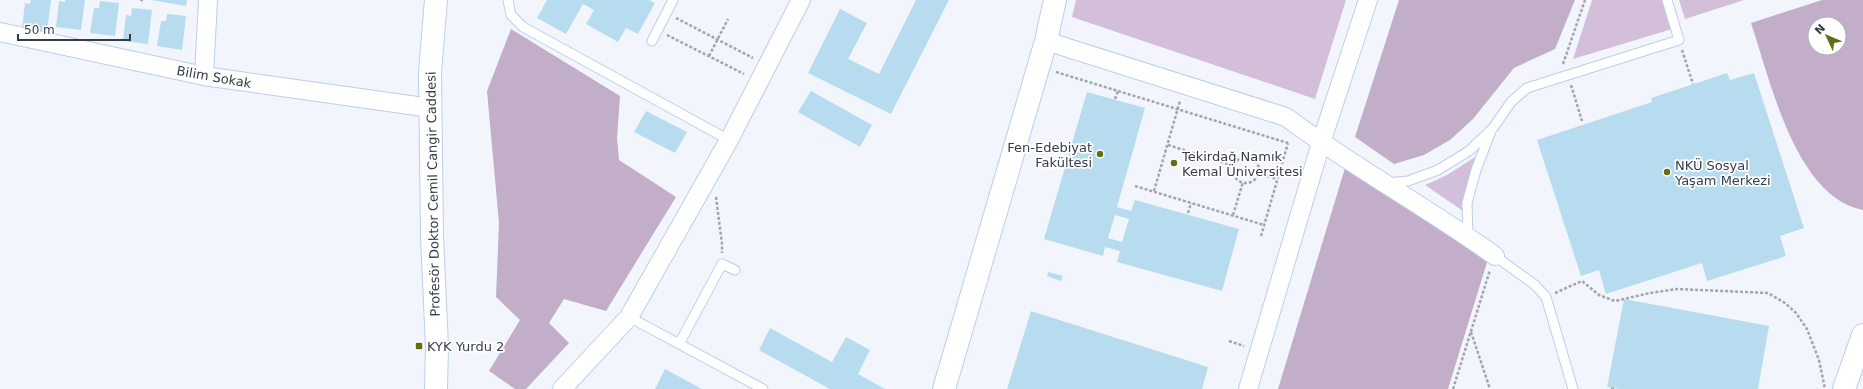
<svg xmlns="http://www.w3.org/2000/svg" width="1863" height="389" font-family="'DejaVu Sans',sans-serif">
	<rect width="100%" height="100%" fill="#f2f6fc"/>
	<path fill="#d3bfd9" d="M 1076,0 L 1346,0 L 1315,99 L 1072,17 Z
		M 1592,0 L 1664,0 L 1672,29 L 1573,59 Z
		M 1679,0 L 1744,0 L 1685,19 Z
		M 1475,157 L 1477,158 L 1468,182 L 1463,211 L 1425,185 L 1447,175 Z"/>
	<path fill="#c2aec9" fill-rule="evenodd" d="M 1399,0 L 1575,0 L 1555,49 L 1514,68 L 1473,119 L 1450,140 L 1424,155 L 1394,164 L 1355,137 Z
		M 1822,0 L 1863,0 L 1863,210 C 1795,197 1770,79 1751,23 ZM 1815,24 L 1839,24 L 1839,48 L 1815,48 Z
		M 511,29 L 620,96 L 617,138 L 619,160 L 676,197 L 606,311 L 564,299 L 549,323 L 569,343 L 526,389 L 515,389 L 489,371 L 520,320 L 496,297 L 499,223 L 487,91 Z
		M 1345,168 L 1488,259 L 1448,389 L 1278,389 Z"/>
	<path fill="#b7dbef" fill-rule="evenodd" d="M 31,0 L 51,0 L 47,32 L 22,29 L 25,3 L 30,4 Z
		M 65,0 L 85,0 L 81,30 L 56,27 L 59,1 L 65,2 Z
		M 151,0 L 187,0 L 186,6 Z
		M 547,0 L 649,0 L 655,3 L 638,34 L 626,28 L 618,42 L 586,24 L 594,10 L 583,4 L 566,34 L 537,18 Z
		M 916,0 L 949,0 L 891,114 L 808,73 L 840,9 L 867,23 L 848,59 L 879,74 Z
		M 100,1 L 119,3 L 115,36 L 90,33 L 94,8 L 99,8 Z
		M 132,8 L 152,10 L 148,44 L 123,41 L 126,15 L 131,16 Z
		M 167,14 L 186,16 L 182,50 L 157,46 L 161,21 L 166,21 Z
		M 1727,73 L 1730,80 L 1754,73 L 1804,228 L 1780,236 L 1786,256 L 1707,281 L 1702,263 L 1606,294 L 1599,270 L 1581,276 L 1537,140 L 1652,102 L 1651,98 Z
		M 811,91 L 872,125 L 860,147 L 798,112 Z
		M 1087,92 L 1145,108 L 1117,207 L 1131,211 L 1135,200 L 1239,229 L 1222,291 L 1117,262 L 1120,251 L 1105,247 L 1103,256 L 1044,239 ZM 1115,215 L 1129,219 L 1122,242 L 1108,238 Z
		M 646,111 L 687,132 L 675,153 L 634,132 Z
		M 1048,272 L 1063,276 L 1061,281 L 1047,276 Z
		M 1624,299 L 1769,326 L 1758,389 L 1620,389 L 1607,387 Z
		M 1031,311 L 1208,367 L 1202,389 L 1007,389 Z
		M 770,328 L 832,362 L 846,337 L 870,350 L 858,374 L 885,389 L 830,389 L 759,350 Z
		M 665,369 L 702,389 L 655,389 Z"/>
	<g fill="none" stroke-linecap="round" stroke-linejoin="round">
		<g stroke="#bcceec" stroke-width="11">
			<path id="lane" d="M 508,0 L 511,15 L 523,27 L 729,140
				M 652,41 L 673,0
				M 1387,183 L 1408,181 L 1438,170 L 1469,151 L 1493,128 L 1511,102 L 1527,88 L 1679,40 L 1667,0
				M 1468,237 L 1467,203 L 1476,170 L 1491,131
				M 1495,256 L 1535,285 L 1546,297 L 1573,389
				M 629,317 L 763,389
				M 679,344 L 722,264 L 735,270"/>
		</g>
		<g stroke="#bcceec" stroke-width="20">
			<path id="street" d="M 0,32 L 204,76 L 431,108
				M 1046,41 L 1286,117 C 1353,167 1427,207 1495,256
				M 204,76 L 208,0
				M 562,389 L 629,317 L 729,140 L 801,0
				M 1248,389 L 1321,143 L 1368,0"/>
		</g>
		<g stroke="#bcceec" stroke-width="24">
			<path id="secondary" d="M 436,389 L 437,347 L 432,237 L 430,72 L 436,0
				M 944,389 L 1046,41 L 1055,0
				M 1844,389 L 1863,335"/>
		</g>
		<path stroke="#a0a5ae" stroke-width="2.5" stroke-dasharray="3 2" stroke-linecap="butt" d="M 140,0 L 145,0
			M 676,18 L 753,58
			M 667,35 L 744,74
			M 1682,50 L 1693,84
			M 709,56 L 728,19
			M 1563,64 L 1585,0
			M 1056,72 L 1288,143
			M 1571,85 L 1582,121
			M 1115,99 L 1118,91
			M 1168,145 L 1234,166
			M1233 170a13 13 0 1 1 26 0a13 13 0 1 1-26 0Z
			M 1258,173 L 1277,179
			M 1135,186 L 1264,225
			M 1154,191 L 1180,101
			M 716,197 L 722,244 L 722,253
			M 1188,213 L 1191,203
			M 1233,215 L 1243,182
			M 1261,236 L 1288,143
			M 1555,293 L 1582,281 L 1599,295 L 1615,301 L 1650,293 L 1677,289 L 1768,293 L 1785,303 L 1796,313 L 1807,329 L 1819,360 L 1825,389
			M 1471,332 L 1490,389
			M 1229,341 L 1244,346
			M 1453,389 L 1490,270
			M 1611,389 L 1615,388"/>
		<use href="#lane" stroke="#fff" stroke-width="9"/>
		<use href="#street" stroke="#fff" stroke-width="18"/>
		<use href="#secondary" stroke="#fff" stroke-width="22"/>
	</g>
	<g fill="#626d14" stroke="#fff" stroke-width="1.5">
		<circle cx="1100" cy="154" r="4"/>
		<circle cx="1174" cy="163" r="4"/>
		<circle cx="1667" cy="172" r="4"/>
		<rect x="415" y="342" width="8" height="8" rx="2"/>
	</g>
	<g text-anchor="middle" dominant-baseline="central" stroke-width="3.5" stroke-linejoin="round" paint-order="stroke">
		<g font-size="13" fill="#353d49" stroke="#fff">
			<text transform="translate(214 77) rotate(10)">Bilim Sokak</text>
			<text transform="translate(433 194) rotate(-91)">Profesör Doktor Cemil Cangir Caddesi</text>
		</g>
		<g font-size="13" fill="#353d49" stroke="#fff" text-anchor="start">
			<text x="1092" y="147" text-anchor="end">Fen-Edebiyat<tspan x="1092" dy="15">Fakültesi</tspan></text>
			<text x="1182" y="156">Tekirdağ Namık<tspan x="1182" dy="15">Kemal Üniversitesi</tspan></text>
			<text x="1675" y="165">NKÜ Sosyal<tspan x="1675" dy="15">Yaşam Merkezi</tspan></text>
			<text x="427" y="346">KYK Yurdu 2</text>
		</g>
	</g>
	<g transform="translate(1827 36) rotate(314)"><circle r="19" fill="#ffffff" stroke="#aeb1b6"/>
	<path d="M0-3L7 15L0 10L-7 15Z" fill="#626d14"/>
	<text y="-6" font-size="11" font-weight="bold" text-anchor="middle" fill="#353d49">N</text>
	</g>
	<path d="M18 34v6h112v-6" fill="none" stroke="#353d49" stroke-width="2"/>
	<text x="24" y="34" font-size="12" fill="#353d49" stroke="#ffffff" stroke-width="3" paint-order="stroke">50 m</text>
</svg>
